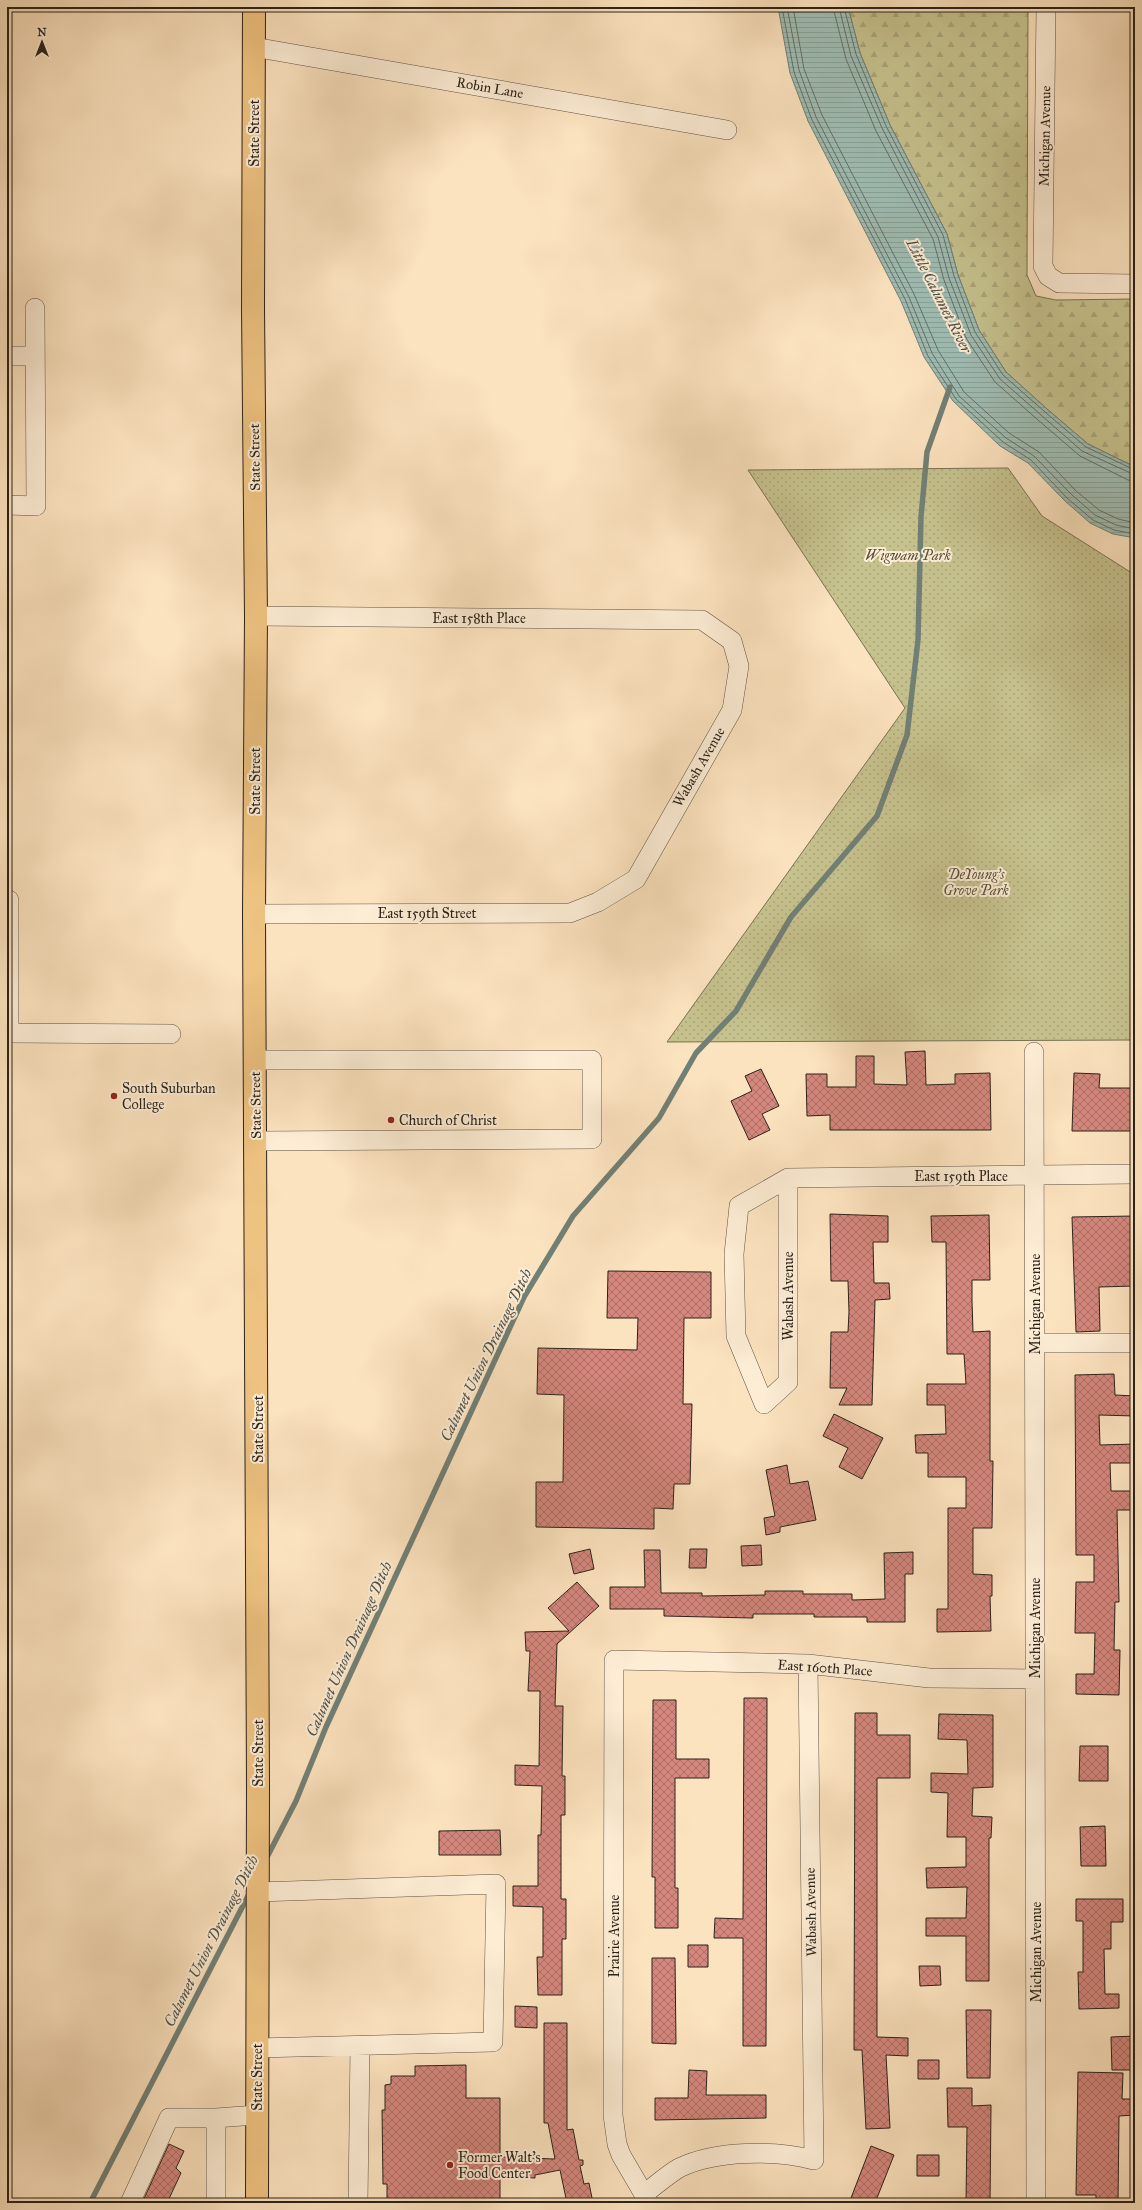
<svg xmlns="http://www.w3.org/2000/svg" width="1142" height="2210" font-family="'IM FELL Great Primer',serif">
	<defs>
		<pattern id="forest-firs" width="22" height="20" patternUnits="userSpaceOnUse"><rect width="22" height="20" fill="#c6c28e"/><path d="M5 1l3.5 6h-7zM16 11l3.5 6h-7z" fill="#aaa67a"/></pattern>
		<pattern id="park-dots" width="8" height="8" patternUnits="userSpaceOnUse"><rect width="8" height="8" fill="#c6c28e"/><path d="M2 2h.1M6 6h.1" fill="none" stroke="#aaa67a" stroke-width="1.8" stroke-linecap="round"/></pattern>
		<pattern id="water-rules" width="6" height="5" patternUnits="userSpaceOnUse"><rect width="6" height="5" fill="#9fbeb4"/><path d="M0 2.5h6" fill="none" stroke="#89a39a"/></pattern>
		<pattern id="building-cross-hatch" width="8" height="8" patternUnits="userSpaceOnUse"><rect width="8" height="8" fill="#d5877d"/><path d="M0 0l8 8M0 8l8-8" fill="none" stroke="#ad6e66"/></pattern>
	</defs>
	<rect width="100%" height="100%" fill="#fce3bf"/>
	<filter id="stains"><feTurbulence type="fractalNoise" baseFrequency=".005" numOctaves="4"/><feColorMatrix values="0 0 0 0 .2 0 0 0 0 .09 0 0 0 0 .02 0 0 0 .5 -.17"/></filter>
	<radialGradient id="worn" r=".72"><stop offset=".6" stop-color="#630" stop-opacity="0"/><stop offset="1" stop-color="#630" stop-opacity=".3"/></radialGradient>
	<path fill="url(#forest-firs)" stroke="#787254" d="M 848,7 L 1028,7 L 1027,275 L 1036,296 L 1056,300 L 1135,299 L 1135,467 L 1088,444 L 1047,409 L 1006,372 L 979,330 L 958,275 L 947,234 L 890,125 L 860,53 Z"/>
	<path fill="url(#park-dots)" stroke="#787254" d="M 1008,468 L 1042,516 L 1135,575 L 1135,1040 L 667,1042 L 905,708 L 748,470 Z"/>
	<path fill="url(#water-rules)" stroke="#718076" d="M 778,7 L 848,7 L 860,53 L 890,125 L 947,234 L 958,275 L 979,330 L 1006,372 L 1047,409 L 1088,444 L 1135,467 L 1135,538 L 1113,534 L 1090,523 L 1065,501 L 1028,463 L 1000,446 L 953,401 L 924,357 L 901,301 L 808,121 L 790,73 Z"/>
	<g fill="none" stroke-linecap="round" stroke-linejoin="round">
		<path stroke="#657066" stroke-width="1" d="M 782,7 L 794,72 L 812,120 L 905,299 L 928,356 L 956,399 L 1003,442 L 1031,460 L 1067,498 L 1093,520 L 1114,530 L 1135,534
			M 787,7 L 799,70 L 816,117 L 909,297 L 932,353 L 959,396 L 1006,438 L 1034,456 L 1071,494 L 1095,515 L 1116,525 L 1135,529
			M 793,7 L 804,69 L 822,115 L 914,294 L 938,350 L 964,392 L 1009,433 L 1039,452 L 1075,490 L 1099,510 L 1118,519 L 1135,523
			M 833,7 L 846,59 L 876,131 L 933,239 L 944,280 L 966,338 L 995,382 L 1038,420 L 1080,456 L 1128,480 L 1135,481
			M 839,7 L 851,56 L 882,128 L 938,237 L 949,278 L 971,335 L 1000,379 L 1082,451 L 1135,475
			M 844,7 L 856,54 L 886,126 L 943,235 L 954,276 L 975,332 L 1003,375 L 1045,412 L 1086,447 L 1135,470"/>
		<path stroke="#718076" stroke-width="5.5" d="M 266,1859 L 296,1801 L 326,1727 L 524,1297 L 573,1216 L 659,1118 L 696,1053 L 736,1011 L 791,917 L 877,816 L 907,735 L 918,640 L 921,517 L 927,452 L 950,387
			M 90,2203 L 250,1892"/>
	</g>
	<path fill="url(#building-cross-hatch)" stroke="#2b2219" d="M 925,1051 L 926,1085 L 955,1084 L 955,1074 L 990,1073 L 991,1130 L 830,1130 L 830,1115 L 807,1116 L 806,1074 L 827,1074 L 827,1087 L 856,1087 L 856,1056 L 874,1056 L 874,1084 L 907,1085 L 905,1052 Z
		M 761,1069 L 779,1106 L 762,1114 L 770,1130 L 749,1140 L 731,1101 L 752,1091 L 745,1076 Z
		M 1074,1073 L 1100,1074 L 1099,1088 L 1135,1088 L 1135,1131 L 1072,1131 Z
		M 830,1214 L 888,1216 L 888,1242 L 873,1242 L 874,1283 L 889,1283 L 890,1299 L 875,1300 L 872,1405 L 839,1405 L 847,1388 L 830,1388 L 831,1332 L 848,1332 L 849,1312 L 848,1281 L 831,1281 Z
		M 989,1215 L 990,1280 L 972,1280 L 972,1301 L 973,1332 L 990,1331 L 990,1461 L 993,1461 L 992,1528 L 973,1528 L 973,1574 L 992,1575 L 992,1596 L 990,1596 L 991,1631 L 937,1632 L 937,1609 L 948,1609 L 948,1508 L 966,1508 L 966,1477 L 928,1477 L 928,1453 L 916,1453 L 915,1435 L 946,1434 L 945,1405 L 927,1405 L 927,1384 L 966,1384 L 964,1354 L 947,1354 L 946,1242 L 932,1242 L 931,1216 Z
		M 1135,1216 L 1135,1286 L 1099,1287 L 1100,1331 L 1076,1332 L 1072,1217 Z
		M 608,1271 L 711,1272 L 711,1318 L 684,1318 L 683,1404 L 692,1404 L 690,1484 L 674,1484 L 673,1509 L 654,1508 L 654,1529 L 536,1527 L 536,1482 L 563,1482 L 564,1395 L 537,1394 L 538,1348 L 637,1350 L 638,1318 L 607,1318 Z
		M 1114,1374 L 1115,1395 L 1135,1396 L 1135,1416 L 1099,1415 L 1100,1445 L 1135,1444 L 1135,1463 L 1110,1463 L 1111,1491 L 1135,1491 L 1135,1510 L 1117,1510 L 1119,1602 L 1115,1602 L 1114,1650 L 1120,1650 L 1119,1695 L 1076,1694 L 1076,1674 L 1094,1674 L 1095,1633 L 1075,1633 L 1076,1582 L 1094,1582 L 1094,1555 L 1076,1555 L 1075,1375 Z
		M 834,1414 L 883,1438 L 862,1479 L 839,1467 L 848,1448 L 823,1436 Z
		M 787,1465 L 790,1484 L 808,1481 L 816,1520 L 780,1527 L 780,1532 L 766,1535 L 764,1518 L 775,1516 L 766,1470 Z
		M 761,1545 L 762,1565 L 742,1566 L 741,1546 Z
		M 590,1549 L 594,1569 L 574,1574 L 569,1554 Z
		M 690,1549 L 707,1549 L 706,1568 L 689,1568 Z
		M 644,1550 L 660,1550 L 661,1593 L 702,1593 L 702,1596 L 765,1595 L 765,1591 L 803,1591 L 803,1594 L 852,1594 L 852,1600 L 885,1599 L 884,1553 L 913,1552 L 913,1574 L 905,1574 L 905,1622 L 867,1622 L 867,1617 L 814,1617 L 814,1614 L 753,1614 L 753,1618 L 664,1616 L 664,1609 L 610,1609 L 610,1587 L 645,1587 Z
		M 577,1582 L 599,1606 L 557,1644 L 555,1706 L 563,1706 L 562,1776 L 565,1776 L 565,1815 L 561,1815 L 561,1899 L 566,1899 L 566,1939 L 562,1939 L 562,1995 L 538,1995 L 537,1957 L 543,1957 L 543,1907 L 513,1906 L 513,1886 L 538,1886 L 538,1835 L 541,1835 L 542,1786 L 515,1785 L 515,1765 L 539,1766 L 540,1691 L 528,1691 L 530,1651 L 526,1651 L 525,1632 L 569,1631 L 548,1608 Z
		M 744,1698 L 767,1698 L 766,2046 L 743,2046 L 743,1938 L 714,1938 L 715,1918 L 743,1919 Z
		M 653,1700 L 676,1700 L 676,1759 L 709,1759 L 709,1778 L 675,1778 L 675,1888 L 678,1888 L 678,1928 L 655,1928 L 655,1877 L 652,1877 Z
		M 855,1713 L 877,1713 L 877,1735 L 910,1735 L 910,1778 L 877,1778 L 877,2037 L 908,2038 L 908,2056 L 886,2055 L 890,2128 L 866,2129 L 862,2050 L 854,2050 Z
		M 939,1714 L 993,1715 L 993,1787 L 973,1788 L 972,1816 L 992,1817 L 991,1838 L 989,1838 L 989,1981 L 966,1981 L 966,1936 L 926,1936 L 926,1918 L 966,1918 L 967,1887 L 927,1888 L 926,1868 L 966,1867 L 966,1837 L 947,1837 L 948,1793 L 931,1792 L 931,1773 L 968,1774 L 967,1740 L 938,1739 Z
		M 1080,1746 L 1108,1746 L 1108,1781 L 1079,1781 Z
		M 1105,1826 L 1106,1866 L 1081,1866 L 1080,1827 Z
		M 500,1830 L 501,1855 L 439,1855 L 439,1831 Z
		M 1076,1899 L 1123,1899 L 1123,1922 L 1111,1922 L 1111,1949 L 1104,1949 L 1105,1994 L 1119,1994 L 1119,2008 L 1079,2009 L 1078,1972 L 1083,1972 L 1083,1921 L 1076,1921 Z
		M 688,1945 L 708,1945 L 708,1967 L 688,1967 Z
		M 652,1958 L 675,1958 L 676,2044 L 652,2043 Z
		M 919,1966 L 940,1966 L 941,1985 L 920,1986 Z
		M 515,2006 L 537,2007 L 537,2028 L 515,2027 Z
		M 966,2010 L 991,2010 L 990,2078 L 967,2078 Z
		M 544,2023 L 567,2023 L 567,2130 L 573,2129 L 579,2160 L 583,2160 L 583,2165 L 580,2166 L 584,2184 L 589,2183 L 593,2203 L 567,2203 L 560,2170 L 535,2175 L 535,2178 L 500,2176 L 500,2203 L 387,2203 L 387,2184 L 383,2184 L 382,2110 L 385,2110 L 385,2085 L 391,2084 L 391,2076 L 415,2076 L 415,2066 L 466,2065 L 466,2098 L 500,2098 L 500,2157 L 555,2159 L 548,2123 L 544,2123 Z
		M 1135,2036 L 1135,2070 L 1112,2070 L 1111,2037 Z
		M 918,2060 L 939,2060 L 939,2079 L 918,2079 Z
		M 689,2070 L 707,2071 L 706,2095 L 766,2095 L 766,2118 L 655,2120 L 655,2098 L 688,2098 Z
		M 1078,2072 L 1123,2073 L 1122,2099 L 1135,2099 L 1135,2115 L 1119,2116 L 1118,2203 L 1096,2203 L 1096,2195 L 1076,2195 Z
		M 947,2088 L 972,2088 L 972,2106 L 991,2105 L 990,2203 L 966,2203 L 967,2127 L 948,2127 Z
		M 169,2144 L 184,2151 L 176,2168 L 181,2173 L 167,2203 L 142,2203 Z
		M 871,2146 L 894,2155 L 875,2203 L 864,2203 L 851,2198 Z
		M 917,2155 L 939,2155 L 939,2176 L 917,2176 Z"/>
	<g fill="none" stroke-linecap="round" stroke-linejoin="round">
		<g stroke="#5f5242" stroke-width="20">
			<path id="minor" d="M 1046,7 L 1043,266 L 1048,276 L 1059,283 L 1135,284
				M 254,47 L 727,130
				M 7,356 L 35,356
				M 7,505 L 36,506 L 35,308
				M 7,900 L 9,900 L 9,1033
				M 254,914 L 570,913 L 598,902 L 636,879 L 732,710 L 739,666 L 732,641 L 702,620 L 256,616
				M 7,1033 L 171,1034
				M 1034,1052 L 1036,2203
				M 256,1060 L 592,1060 L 592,1139 L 257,1141
				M 788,1178 L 788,1382 L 764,1404 L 736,1336 L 734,1254 L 739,1206 L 788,1178 L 1135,1174
				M 1035,1343 L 1135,1343
				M 258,2048 L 493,2042 L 496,1884 L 258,1892
				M 216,2118 L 257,2115
				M 644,2194 C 655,2186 667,2175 679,2168 C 716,2150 775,2150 814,2160 L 808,1664
				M 130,2203 L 169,2118 L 216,2118 L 216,2203
				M 358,2203 L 360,2046
				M 649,2203 L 621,2155 L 617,2144 L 613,2115 L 614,1660 L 808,1664 L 929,1678 L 1035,1679"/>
		</g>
		<g stroke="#2b2219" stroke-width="24">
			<path id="major" d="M 254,7 L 253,309 L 256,616 L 254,914 L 258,1785 L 257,2203"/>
		</g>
		<use href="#minor" stroke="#fdedd5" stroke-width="19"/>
		<use href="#major" stroke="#eec280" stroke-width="22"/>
	</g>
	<g fill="#8f2418" stroke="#fdedd5" stroke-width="1.5">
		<circle cx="114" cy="1096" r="4"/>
		<circle cx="391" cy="1120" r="4"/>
		<circle cx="450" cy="2165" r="4"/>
	</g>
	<g text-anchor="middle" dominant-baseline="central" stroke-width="4" stroke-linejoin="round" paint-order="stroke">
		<g font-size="14" fill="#2b2219" stroke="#fdedd5">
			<text transform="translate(490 88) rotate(10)">Robin Lane</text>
			<text transform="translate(254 133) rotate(-90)">State Street</text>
			<text transform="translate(1045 136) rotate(-89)">Michigan Avenue</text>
			<text transform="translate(255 457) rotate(-91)">State Street</text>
			<text x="479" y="618">East 158th Place</text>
			<text transform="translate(699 767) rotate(-60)">Wabash Avenue</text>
			<text transform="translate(255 781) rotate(-90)">State Street</text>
			<text x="427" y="913">East 159th Street</text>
			<text transform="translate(256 1105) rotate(-91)">State Street</text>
			<text x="961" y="1176">East 159th Place</text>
			<text transform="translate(788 1296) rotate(-90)">Wabash Avenue</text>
			<text transform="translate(1035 1304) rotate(-90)">Michigan Avenue</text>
			<text transform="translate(258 1429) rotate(-90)">State Street</text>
			<text transform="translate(1035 1628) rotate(-90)">Michigan Avenue</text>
			<text transform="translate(825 1668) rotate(4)">East 160th Place</text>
			<text transform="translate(258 1753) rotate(-90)">State Street</text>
			<text transform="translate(811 1912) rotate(-91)">Wabash Avenue</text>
			<text transform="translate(614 1936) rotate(-90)">Prairie Avenue</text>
			<text transform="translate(1036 1952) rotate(-90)">Michigan Avenue</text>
			<text transform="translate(257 2077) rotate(-90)">State Street</text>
		</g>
		<g font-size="14" font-style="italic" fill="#5a523c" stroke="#fdedd5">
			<text x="908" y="555">Wigwam Park</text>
			<text x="976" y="874">DeYoung's<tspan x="976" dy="16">Grove Park</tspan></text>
		</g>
		<g font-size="14" fill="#2b2219" stroke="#fdedd5" text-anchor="start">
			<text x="122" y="1088">South Suburban<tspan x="122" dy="16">College</tspan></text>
			<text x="399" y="1120">Church of Christ</text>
			<text x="458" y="2157">Former Walt's<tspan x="458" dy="16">Food Center</tspan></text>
		</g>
		<g font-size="15" font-style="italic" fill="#4e5148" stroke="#fdedd5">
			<text transform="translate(939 296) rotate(63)">Little Calumet River</text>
			<text transform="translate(486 1355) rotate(-64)">Calumet Union Drainage Ditch</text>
			<text transform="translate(349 1649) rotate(-66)">Calumet Union Drainage Ditch</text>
			<text transform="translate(211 1941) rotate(-63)">Calumet Union Drainage Ditch</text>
		</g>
	</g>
	<rect width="1142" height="2210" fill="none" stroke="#fce3bf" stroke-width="24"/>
	<rect x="8" y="8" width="1126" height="2194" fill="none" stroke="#2b2219" stroke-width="2"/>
	<rect x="12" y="12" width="1118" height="2186" fill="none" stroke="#2b2219"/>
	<g transform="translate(42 42)" stroke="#fdedd5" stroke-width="3" paint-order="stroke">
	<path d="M0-3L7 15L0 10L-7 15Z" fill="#2b2219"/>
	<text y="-6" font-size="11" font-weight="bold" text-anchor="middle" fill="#2b2219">N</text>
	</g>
	<rect width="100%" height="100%" filter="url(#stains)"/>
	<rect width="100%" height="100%" fill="url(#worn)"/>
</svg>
